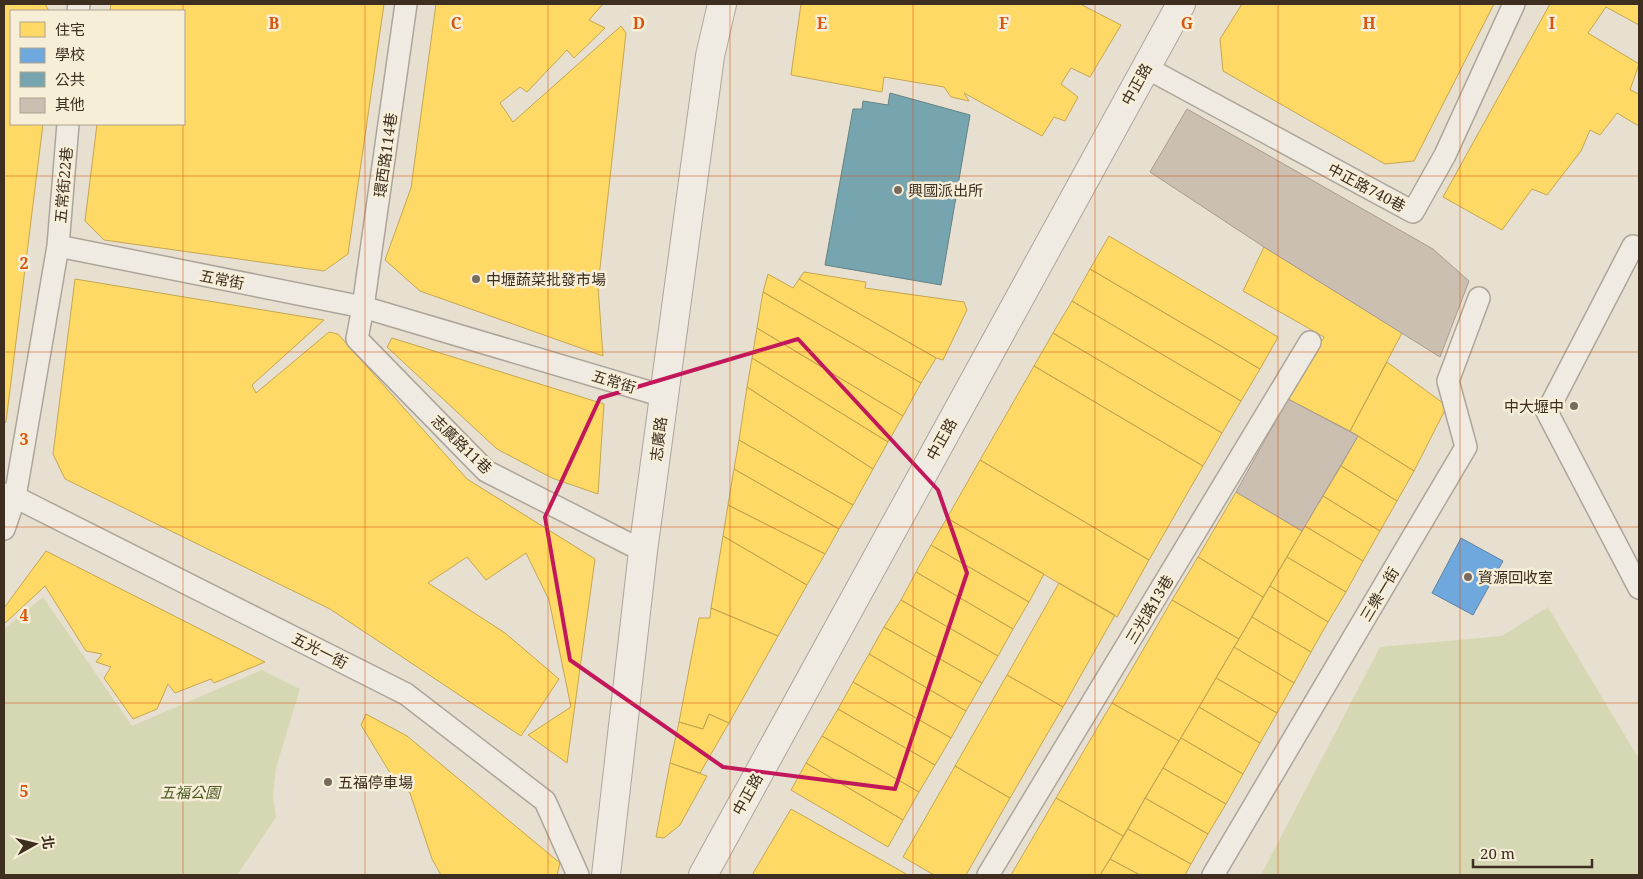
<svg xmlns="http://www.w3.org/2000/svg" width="1643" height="879" font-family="'Noto Serif','Noto Sans TC',serif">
	<rect width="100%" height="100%" fill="#e7e0d1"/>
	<path fill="#d6d7b3" d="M 43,597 L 132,726 L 262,670 L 300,689 L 276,768 L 273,796 L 276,817 L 237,875 L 4,875 L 4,629 Z
		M 1548,607 L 1639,759 L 1639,875 L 1261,875 L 1380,647 L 1502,636 Z"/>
	<path fill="#ffd966" stroke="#c5a651" d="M 4,4 L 45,4 L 49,11 L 11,11 L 11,124 L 43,124 L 6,422 L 4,424 Z
		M 111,4 L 384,4 L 348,254 L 324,271 L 104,240 L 85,221 L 97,124 L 184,124 L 184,11 L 110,11 Z
		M 436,4 L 603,4 L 589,20 L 605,28 L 574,58 L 567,50 L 527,92 L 520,87 L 500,103 L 513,122 L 621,26 L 626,33 L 598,286 L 603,356 L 420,291 L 385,260 L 411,188 Z
		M 801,4 L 1080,4 L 1121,25 L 1090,77 L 1071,68 L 1061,84 L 1078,97 L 1065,121 L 1054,117 L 1042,136 L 964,93 L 969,101 L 951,97 L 944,87 L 884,77 L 882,92 L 791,75 Z
		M 1242,4 L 1494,4 L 1414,161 L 1385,164 L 1223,71 L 1220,39 Z
		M 1550,4 L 1639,4 L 1639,25 L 1606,7 L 1588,33 L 1639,64 L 1630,90 L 1639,94 L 1639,126 L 1617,113 L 1600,135 L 1590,130 L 1581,151 L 1547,195 L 1532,189 L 1502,230 L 1443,197 Z
		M 1109,236 L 1278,337 L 1260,369 L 1090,269 Z
		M 1264,247 L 1402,333 L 1350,431 L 1288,399 L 1324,337 L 1243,291 Z
		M 1090,269 L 1260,369 L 1241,401 L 1072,301 Z
		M 804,272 L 866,282 L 865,288 L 964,302 L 967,310 L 943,360 L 936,358 L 799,279 Z
		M 768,274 L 793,288 L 799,279 L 936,358 L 921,383 L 763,292 Z
		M 75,279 L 324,320 L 252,385 L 256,393 L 329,332 L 338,334 L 467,479 L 595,559 L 567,763 L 528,735 L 571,707 L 549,600 L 526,553 L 486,580 L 467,557 L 428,583 L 505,633 L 559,679 L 521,736 L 330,609 L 65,479 L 53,454 Z
		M 763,292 L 921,383 L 903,416 L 757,328 Z
		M 1072,301 L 1241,401 L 1222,433 L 1053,333 Z
		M 757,328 L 903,416 L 888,442 L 752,358 Z
		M 1053,333 L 1222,433 L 1203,466 L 1034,366 Z
		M 392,338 L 604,404 L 598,494 L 552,478 L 497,449 L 387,347 Z
		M 752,358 L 888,442 L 873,469 L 747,387 Z
		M 1387,362 L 1447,406 L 1414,471 L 1350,431 Z
		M 1034,366 L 1203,466 L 1149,560 L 980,460 Z
		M 747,387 L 873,469 L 853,505 L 739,440 Z
		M 1358,436 L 1414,471 L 1397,501 L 1341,466 Z
		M 739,440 L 853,505 L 839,529 L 734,469 Z
		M 980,460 L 1149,560 L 1117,617 L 947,518 Z
		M 1341,466 L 1397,501 L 1380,531 L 1323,496 Z
		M 734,469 L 839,529 L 825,554 L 728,505 Z
		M 1236,492 L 1302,531 L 1263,597 L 1198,557 Z
		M 1323,496 L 1380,531 L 1363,561 L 1305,526 Z
		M 728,505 L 825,554 L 807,585 L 723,536 Z
		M 947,518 L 1044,574 L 1029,602 L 931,545 Z
		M 1305,526 L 1363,561 L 1346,592 L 1287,557 Z
		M 723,536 L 807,585 L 778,636 L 711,608 Z
		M 931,545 L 1029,602 L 1013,629 L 916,572 Z
		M 46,551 L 265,662 L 214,683 L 211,679 L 175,693 L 168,684 L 157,709 L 133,719 L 104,678 L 111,667 L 96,662 L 102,654 L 86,651 L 45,586 L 4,624 L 4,608 Z
		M 1198,557 L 1263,597 L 1239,639 L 1172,600 Z
		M 1287,557 L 1346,592 L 1328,622 L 1270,586 Z
		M 916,572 L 1013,629 L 998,656 L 901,600 Z
		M 1059,583 L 1115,615 L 1063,707 L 1007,675 Z
		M 1270,586 L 1328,622 L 1311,652 L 1252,617 Z
		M 901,600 L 998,656 L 982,683 L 884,627 Z
		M 1172,600 L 1239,639 L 1179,741 L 1112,703 Z
		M 711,608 L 778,636 L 729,723 L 709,714 L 703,729 L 679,722 L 699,618 L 710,618 Z
		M 1252,617 L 1311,652 L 1294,683 L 1234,647 Z
		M 884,627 L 982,683 L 966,711 L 869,654 Z
		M 1234,647 L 1294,683 L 1277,713 L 1216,678 Z
		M 869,654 L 966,711 L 951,738 L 853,682 Z
		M 1007,675 L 1063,707 L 1010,798 L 955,766 Z
		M 1216,678 L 1277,713 L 1260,743 L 1199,707 Z
		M 853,682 L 951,738 L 935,765 L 838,709 Z
		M 1112,703 L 1179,741 L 1123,836 L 1056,798 Z
		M 1199,707 L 1260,743 L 1243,774 L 1181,738 Z
		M 838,709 L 935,765 L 919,792 L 822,736 Z
		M 366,714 L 407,736 L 560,863 L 557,875 L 441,875 L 432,859 L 410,793 L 395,781 L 361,725 Z
		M 709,714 L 729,723 L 700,773 L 670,763 L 679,722 L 703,729 Z
		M 822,736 L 919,792 L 903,820 L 806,763 Z
		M 1181,738 L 1243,774 L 1226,804 L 1163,768 Z
		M 670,763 L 707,776 L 680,825 L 664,838 L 656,837 Z
		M 806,763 L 903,820 L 888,847 L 791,790 Z
		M 955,766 L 1010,798 L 966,875 L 934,875 L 903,857 Z
		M 1163,768 L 1226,804 L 1208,834 L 1145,798 Z
		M 1056,798 L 1123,836 L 1110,859 L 1100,875 L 1011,875 Z
		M 1145,798 L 1208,834 L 1191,864 L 1128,829 Z
		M 791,809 L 908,875 L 752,875 Z
		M 1128,829 L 1191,864 L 1185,875 L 1140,875 L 1110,859 Z
		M 1110,859 L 1140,875 L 1100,875 Z"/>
	<path fill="#6fa8dc" stroke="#6083a4" d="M 1461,538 L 1503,561 L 1473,615 L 1432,593 Z"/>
	<path fill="#76a5af" stroke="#658184" d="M 890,93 L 970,115 L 941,285 L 825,265 L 853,109 L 862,109 L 863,101 L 888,105 Z"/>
	<path fill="#cbbfb2" stroke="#a89c90" d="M 1187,109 L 1433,249 L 1469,281 L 1440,357 L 1264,247 L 1150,172 Z
		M 1288,399 L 1358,436 L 1302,531 L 1236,492 Z"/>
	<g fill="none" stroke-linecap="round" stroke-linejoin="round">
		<g stroke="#ada599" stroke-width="24">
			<path id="lane" d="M 406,4 L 363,307 L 357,339 L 486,471 L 643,551
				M 78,11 L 79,4
				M 1145,67 L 1413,212 L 1445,155 L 1514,4
				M 58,246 L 68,124
				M 1633,246 L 1547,412 L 1639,588
				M 4,494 L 15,497 L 406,694 L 545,801 L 578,875
				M 4,529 L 15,497 L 58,246 L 363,307 L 663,396
				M 988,875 L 1310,342
				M 1213,875 L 1466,447 L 1448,381 L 1479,298"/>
		</g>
		<g stroke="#ada599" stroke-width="30">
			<path id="street" d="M 606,875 L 643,551 L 710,56 L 722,4
				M 703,875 L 1181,4"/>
		</g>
		<use href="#lane" stroke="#efebe3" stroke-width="21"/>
		<use href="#street" stroke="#efebe3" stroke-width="28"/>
	</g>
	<path fill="none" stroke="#c2185b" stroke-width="4" stroke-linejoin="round" d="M 798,339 L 938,490 L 967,573 L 895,789 L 723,767 L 570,660 L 545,517 L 600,398 Z"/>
	<path fill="none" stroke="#d7550e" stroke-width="1" stroke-opacity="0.55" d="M 183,4 L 183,11M 365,4 L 365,875M 548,4 L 548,875M 730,4 L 730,875M 913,4 L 913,875M 1095,4 L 1095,875M 1278,4 L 1278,875M 1460,4 L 1460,875M 183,124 L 183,875M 4,176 L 1639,176M 4,352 L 1639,352M 4,527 L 1639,527M 4,703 L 1639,703"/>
	<g fill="#786c5e" stroke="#f7eed8" stroke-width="2">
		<circle cx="898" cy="190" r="5"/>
		<circle cx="476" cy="279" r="5"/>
		<circle cx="1574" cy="406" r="5"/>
		<circle cx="1468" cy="577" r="5"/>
		<circle cx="328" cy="782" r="5"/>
	</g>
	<g text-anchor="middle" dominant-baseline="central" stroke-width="5" stroke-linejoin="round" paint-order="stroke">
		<g font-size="15" fill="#3d2e20" stroke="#f7eed8">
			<text transform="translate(1136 84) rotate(-61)">中正路</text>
			<text transform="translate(385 155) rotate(-82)">環西路114巷</text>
			<text transform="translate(63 185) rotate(-85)">五常街22巷</text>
			<text transform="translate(1367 187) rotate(28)">中正路740巷</text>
			<text transform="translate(222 279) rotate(11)">五常街</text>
			<text transform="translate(614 381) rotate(17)">五常街</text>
			<text transform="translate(658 439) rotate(-83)">志廣路</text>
			<text transform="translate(941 439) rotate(-61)">中正路</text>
			<text transform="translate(462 444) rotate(44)">志廣路11巷</text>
			<text transform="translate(1379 594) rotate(-59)">三樂一街</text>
			<text transform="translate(1149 609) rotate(-59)">三光路13巷</text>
			<text transform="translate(320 650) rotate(27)">五光一街</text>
			<text transform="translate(747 794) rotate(-61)">中正路</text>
		</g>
		<g font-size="15" fill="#3d2e20" stroke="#f7eed8" text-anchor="start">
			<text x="908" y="190">興國派出所</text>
			<text x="486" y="279">中壢蔬菜批發市場</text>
			<text x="1564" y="406" text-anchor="end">中大壢中</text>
			<text x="1478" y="577">資源回收室</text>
			<text x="338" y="782">五福停車場</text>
		</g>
		<g font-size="15" font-style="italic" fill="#4d5a26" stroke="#f7eed8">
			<text x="190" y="792">五福公園</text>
		</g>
	</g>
	<g font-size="16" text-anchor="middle" font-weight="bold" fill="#d7550e" stroke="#f7eed8" stroke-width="5" stroke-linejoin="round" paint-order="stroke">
		<text x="274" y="29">B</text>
		<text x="456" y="29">C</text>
		<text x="639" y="29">D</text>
		<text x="822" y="29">E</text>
		<text x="1004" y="29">F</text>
		<text x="1187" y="29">G</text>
		<text x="1369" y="29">H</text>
		<text x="1552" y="29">I</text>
		<text x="24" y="269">2</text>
		<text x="24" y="445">3</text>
		<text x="24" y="621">4</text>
		<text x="24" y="797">5</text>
	</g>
	<rect width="1643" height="879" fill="none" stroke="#3d2e20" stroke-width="10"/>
	<rect x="10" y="10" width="175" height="115" fill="#f7eed8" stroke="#ada18e"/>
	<rect x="20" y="22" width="25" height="15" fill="#ffd966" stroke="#ada18e"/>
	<text x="55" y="35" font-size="15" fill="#3d2e20">住宅</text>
	<rect x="20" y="48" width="25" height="15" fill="#6fa8dc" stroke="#ada18e"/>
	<text x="55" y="60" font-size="15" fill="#3d2e20">學校</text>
	<rect x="20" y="72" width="25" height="15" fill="#76a5af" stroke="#ada18e"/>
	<text x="55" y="85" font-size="15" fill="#3d2e20">公共</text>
	<rect x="20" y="98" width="25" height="15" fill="#cbbfb2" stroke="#ada18e"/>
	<text x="55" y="110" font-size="15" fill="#3d2e20">其他</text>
	<g transform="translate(35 844) rotate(82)" stroke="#f7eed8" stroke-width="4" paint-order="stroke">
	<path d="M0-4L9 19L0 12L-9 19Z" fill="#3d2e20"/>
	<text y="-8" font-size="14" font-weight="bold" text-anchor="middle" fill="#3d2e20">北</text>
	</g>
	<path d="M1473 859v8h119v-8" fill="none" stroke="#3d2e20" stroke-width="2.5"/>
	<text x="1480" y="859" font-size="15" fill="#3d2e20" stroke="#f7eed8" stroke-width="4" paint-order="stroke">20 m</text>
</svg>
